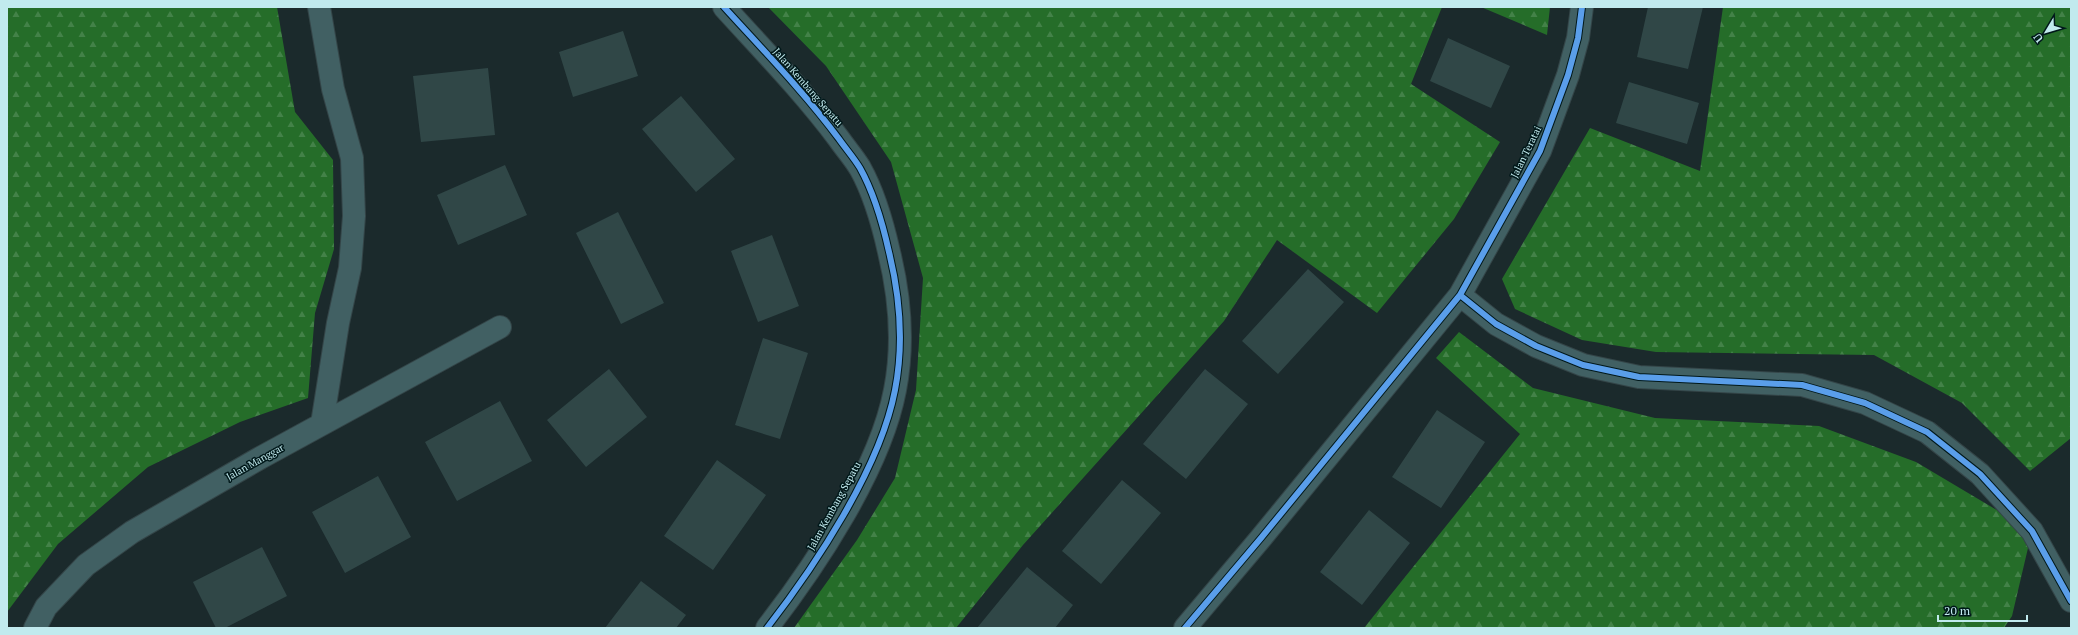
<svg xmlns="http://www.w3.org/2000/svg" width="2078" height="635" font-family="'PT Serif',serif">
	<defs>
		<pattern id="forest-firs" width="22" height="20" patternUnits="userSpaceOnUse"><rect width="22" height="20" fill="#256d29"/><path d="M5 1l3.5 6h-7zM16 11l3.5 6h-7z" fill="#438248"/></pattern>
	</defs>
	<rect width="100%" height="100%" fill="#1b2a2c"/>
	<path fill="url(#forest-firs)" d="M 7,7 L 277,7 L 295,112 L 333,160 L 334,249 L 315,313 L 308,398 L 240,422 L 148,467 L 58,544 L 7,612 Z
		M 768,7 L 1442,7 L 1411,84 L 1500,142 L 1454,219 L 1377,313 L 1277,240 L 1224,321 L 1023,545 L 956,628 L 794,628 L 857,540 L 895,478 L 916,390 L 923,278 L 891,162 L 826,66 Z
		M 1481,7 L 1550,7 L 1547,35 Z
		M 1723,7 L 2071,7 L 2071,438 L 2030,471 L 1962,403 L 1874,355 L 1656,352 L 1582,340 L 1515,309 L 1502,279 L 1590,128 L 1700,171 Z
		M 1459,332 L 1533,388 L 1655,418 L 1819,426 L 1916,462 L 2032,531 L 2012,616 L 2004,628 L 1364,628 L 1520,434 L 1436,358 Z"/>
	<path fill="#304747" d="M 1648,7 L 1703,7 L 1688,69 L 1637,57 Z
		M 623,31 L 638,76 L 573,97 L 559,52 Z
		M 1448,38 L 1510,66 L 1491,108 L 1430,81 Z
		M 488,68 L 495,135 L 421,142 L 413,76 Z
		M 1629,82 L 1699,103 L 1687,144 L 1616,123 Z
		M 681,96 L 735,159 L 696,192 L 642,129 Z
		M 505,165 L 527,215 L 458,245 L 437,195 Z
		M 618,212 L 664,303 L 621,324 L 576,233 Z
		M 772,235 L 799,306 L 758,322 L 731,251 Z
		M 1308,269 L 1344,302 L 1278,374 L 1242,341 Z
		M 763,338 L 808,353 L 780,439 L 735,425 Z
		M 609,369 L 647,417 L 586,467 L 547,420 Z
		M 1205,369 L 1248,404 L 1186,479 L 1143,444 Z
		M 500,401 L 532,461 L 457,501 L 425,442 Z
		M 1437,410 L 1485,442 L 1441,508 L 1392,477 Z
		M 717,460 L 766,495 L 713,570 L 664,536 Z
		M 378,476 L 411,537 L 345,573 L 312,512 Z
		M 1122,480 L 1161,513 L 1101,584 L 1062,551 Z
		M 1369,510 L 1410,543 L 1362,605 L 1320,572 Z
		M 262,547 L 287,596 L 225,628 L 216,628 L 193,582 Z
		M 1027,567 L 1073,605 L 1055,628 L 977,628 Z
		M 641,581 L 686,615 L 676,628 L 605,628 Z"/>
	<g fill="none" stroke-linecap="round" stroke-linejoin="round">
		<g stroke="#344548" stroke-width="24">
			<path id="minor" d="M 319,7 L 333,89 L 352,158 L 354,216 L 350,268 L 338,323 L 322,424
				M 724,7 C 763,50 804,92 839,139 C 846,149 854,158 860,168 C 874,193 883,225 889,252 C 900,297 904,344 895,390 C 880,469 815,566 767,628
				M 1460,295 L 1496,324 L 1536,346 L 1583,365 L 1639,377 L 1802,385 L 1865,403 L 1927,432 L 1980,474 L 2032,531 L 2071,601
				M 35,628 L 46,607 L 86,565 L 132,532 L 260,458 L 500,327
				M 1185,628 L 1261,538 L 1460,295 L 1540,151 L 1568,75 L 1578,38 L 1582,7"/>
		</g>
		<use href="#minor" stroke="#416063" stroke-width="22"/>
		<g stroke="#00181a" stroke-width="8">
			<path id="cycleway" d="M 724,7 C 763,50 804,92 839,139 C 846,149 854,158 860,168 C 874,193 883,225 889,252 C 900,297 904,344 895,390 C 880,469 815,566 767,628
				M 1460,295 L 1496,324 L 1536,346 L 1583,365 L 1639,377 L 1802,385 L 1865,403 L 1927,432 L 1980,474 L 2032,531 L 2071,601
				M 1185,628 L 1261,538 L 1460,295 L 1540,151 L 1568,75 L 1578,38 L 1582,7"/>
		</g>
		<use href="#cycleway" stroke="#5a9eea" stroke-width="6"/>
	</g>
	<g text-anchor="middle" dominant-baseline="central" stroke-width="3" stroke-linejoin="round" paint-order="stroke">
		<g font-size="10" fill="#c1eaee" stroke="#00181a">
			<text transform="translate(808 87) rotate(49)">Jalan Kembang Sepatu</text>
			<text transform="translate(1526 152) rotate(-64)">Jalan Teratai</text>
			<text transform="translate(255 462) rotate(-29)">Jalan Manggar</text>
			<text transform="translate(834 506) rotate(-61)">Jalan Kembang Sepatu</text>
		</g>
	</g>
	<rect width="2078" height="635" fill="none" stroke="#c1eaee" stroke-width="16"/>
	<g transform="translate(2046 32) rotate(232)" stroke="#00181a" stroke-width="3" paint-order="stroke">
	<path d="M0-3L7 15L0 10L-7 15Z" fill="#c1eaee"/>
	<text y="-6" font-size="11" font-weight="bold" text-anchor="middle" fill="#c1eaee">U</text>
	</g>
	<path d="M1938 615v6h89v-6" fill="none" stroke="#c1eaee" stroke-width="2"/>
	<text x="1944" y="615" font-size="12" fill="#c1eaee" stroke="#00181a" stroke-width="3" paint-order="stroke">20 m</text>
</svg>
